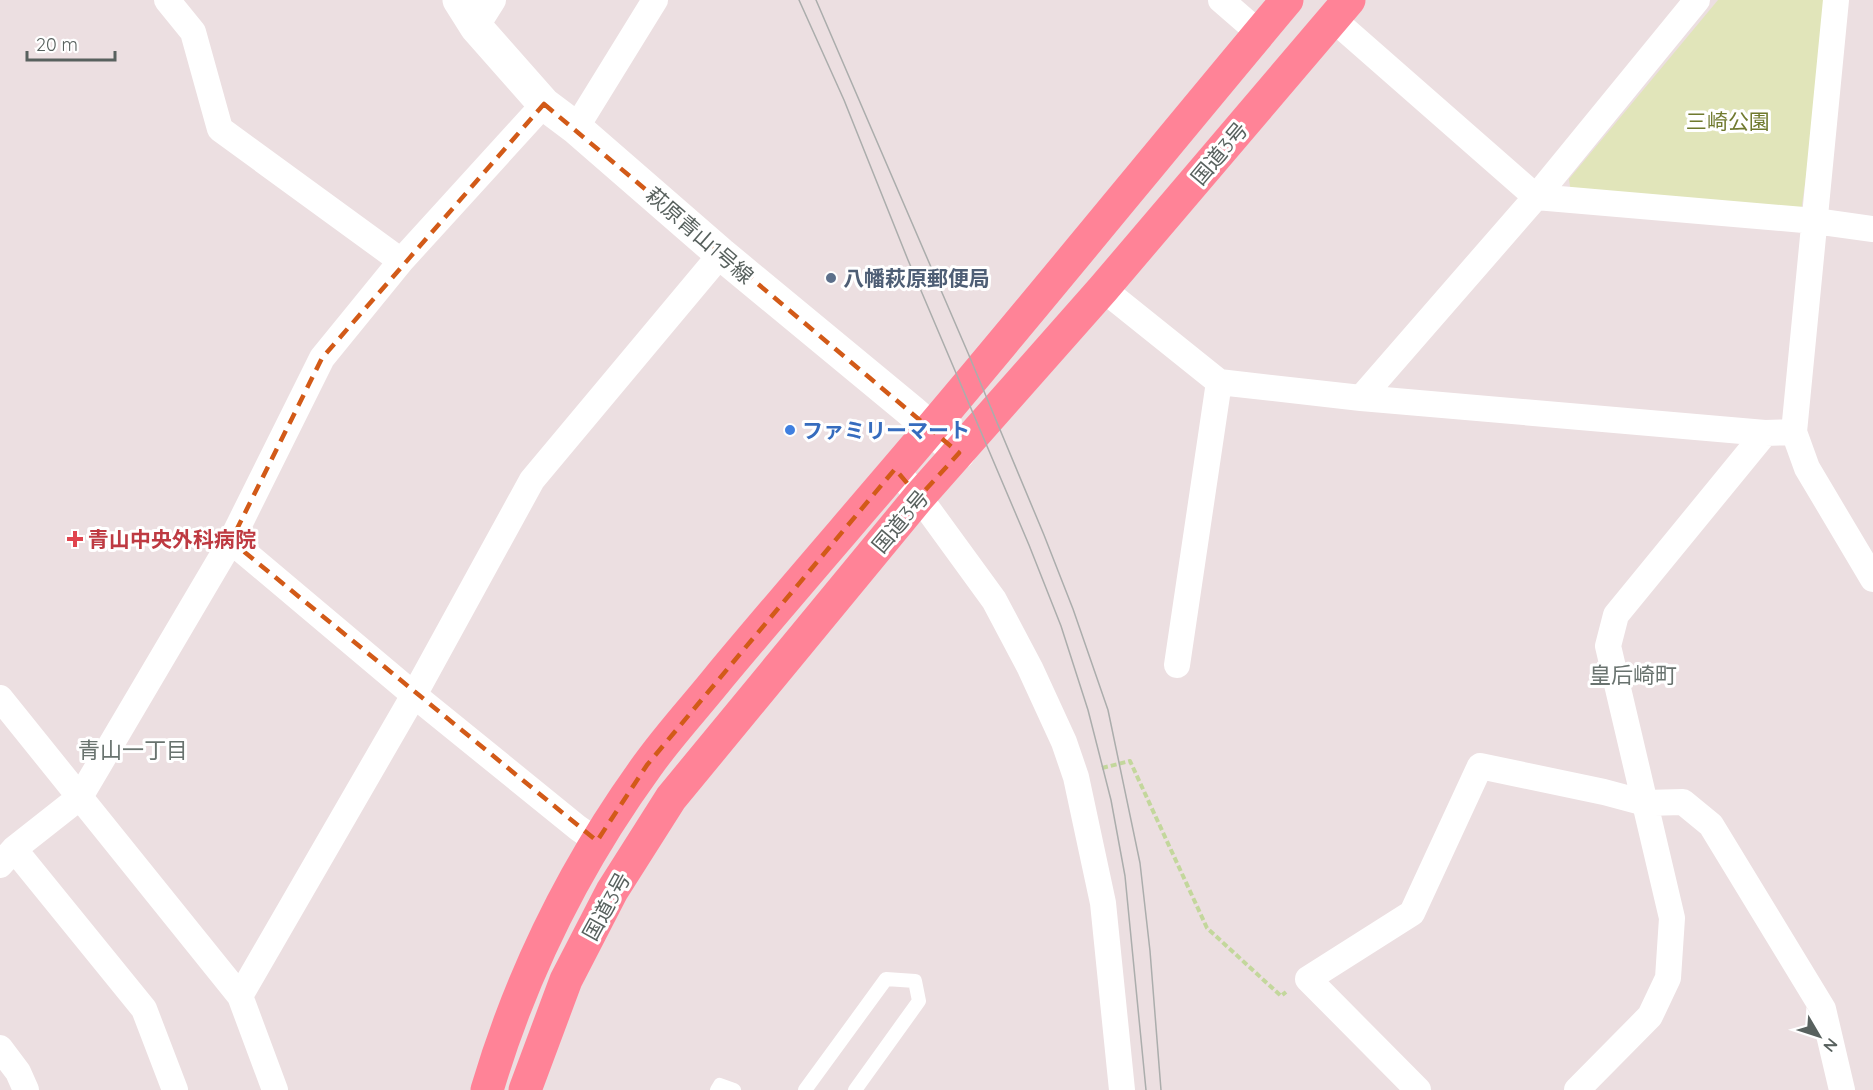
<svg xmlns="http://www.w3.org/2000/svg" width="1873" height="1090" font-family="Quicksand,'Noto Sans JP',sans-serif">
	<rect width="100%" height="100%" fill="#ecdfe1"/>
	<path fill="#e1e5ba" d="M 1718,0 L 1832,0 L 1801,211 L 1571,194 L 1569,179 Z"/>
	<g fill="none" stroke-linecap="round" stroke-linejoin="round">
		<path stroke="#c3d79c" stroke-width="4" stroke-dasharray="6 3" stroke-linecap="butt" d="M 1102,768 L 1130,761 L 1207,928 L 1281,996 L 1286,992"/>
		<path stroke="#fff" stroke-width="14" d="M 717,1090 L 720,1085 L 734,1090
			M 805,1090 L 886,979 L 915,981 L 919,1001 L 855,1090"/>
		<path stroke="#fff" stroke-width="26" d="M 167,0 L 193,32 L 220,129 L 401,261
			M 1221,0 L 1259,33
			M 1836,0 L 1794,432 L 1807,468 L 1873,579
			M 1333,19 L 1536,197 L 1815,221 L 1873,229
			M 476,27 L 493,0
			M 576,128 L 655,0
			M 1103,289 L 1219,382 L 1361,398 L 1765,433 L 1794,432
			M 1361,398 L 1536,197 L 1697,0
			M 895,469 L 919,497 L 994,600 L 1030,668 L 1064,742 L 1076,777 L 1103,903 L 1122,1090
			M 231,541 L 414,695 L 578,828 L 597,841
			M 1177,665 L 1219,382
			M 0,698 L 240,996 L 275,1090
			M 14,849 L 144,1009 L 175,1090
			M 0,865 L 14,849 L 80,797 L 231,541 L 322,358 L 401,261 L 544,104
			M 240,996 L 414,695 L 532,480 L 721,254
			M 0,1048 L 18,1072 L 26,1090
			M 1418,1090 L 1308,979 L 1412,913 L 1480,766 L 1604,792 L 1645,803 L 1683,802 L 1711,825 L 1823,1009 L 1842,1090
			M 1577,1090 L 1650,1016 L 1668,978 L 1672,918 L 1608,646 L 1616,615 L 1765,433"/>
		<path stroke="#fff" stroke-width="33" d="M 459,0 L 476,27 L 544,104 L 576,128 L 721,254 L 911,411 L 959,453"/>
		<path stroke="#ff8397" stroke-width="33" d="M 487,1090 C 521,975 576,864 647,766 C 669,735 696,706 720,676 C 790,592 862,510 933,426 C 1052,285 1168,142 1287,0
			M 525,1090 L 566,980 L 612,891 L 671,798 L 919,497 L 1103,289 L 1349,0"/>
		<path stroke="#abadac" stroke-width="1.5" d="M 799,0 L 844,100 L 908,260 L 1029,545 L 1061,626 L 1088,710 L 1111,800 L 1125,876 L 1146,1090
			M 816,0 L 968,353 L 1044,535 L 1073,609 L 1108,710 L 1140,863 L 1150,951 L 1161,1090"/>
	</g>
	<path fill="none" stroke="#d25a18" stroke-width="4.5" stroke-dasharray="12 8" stroke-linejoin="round" d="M 544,104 L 959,453 L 919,497 L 895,469 L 647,765 L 597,841 L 231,541 L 322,358 Z"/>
	<circle fill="#5c6f8a" stroke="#fff" stroke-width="2" cx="831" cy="278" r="6"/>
	<circle fill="#3f7fe0" stroke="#fff" stroke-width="2" cx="790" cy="430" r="6"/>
	<path fill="#e0444e" stroke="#fff" stroke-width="2" d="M72 530h6v6h6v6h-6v6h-6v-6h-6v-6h6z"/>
	<g text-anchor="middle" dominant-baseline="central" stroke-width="6" stroke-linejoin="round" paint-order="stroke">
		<g font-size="21" fill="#707a2f" stroke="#fff">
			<text x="1728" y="121">三崎公園</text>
		</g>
		<g font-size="21" fill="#58615e" stroke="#fff">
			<text transform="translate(1219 153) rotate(-50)">国道3号</text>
			<text transform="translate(700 235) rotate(41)">萩原青山1号線</text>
			<text transform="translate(900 521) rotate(-50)">国道3号</text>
			<text transform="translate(606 906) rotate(-61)">国道3号</text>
		</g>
		<g font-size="21" font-weight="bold" fill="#4e5e75" stroke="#fff" text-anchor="start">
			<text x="843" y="278">八幡萩原郵便局</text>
		</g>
		<g font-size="21" font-weight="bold" fill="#366cbe" stroke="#fff" text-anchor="start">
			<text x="802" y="430">ファミリーマート</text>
		</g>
		<g font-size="21" font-weight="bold" fill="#be3a42" stroke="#fff" text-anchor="start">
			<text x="88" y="539">青山中央外科病院</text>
		</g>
		<g font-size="22" fill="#69736f" stroke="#fff">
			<text x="1633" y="675">皇后崎町</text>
			<text x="133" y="750">青山一丁目</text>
		</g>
	</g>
	<g transform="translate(1819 1036) rotate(129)" stroke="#ffffff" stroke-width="4.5" paint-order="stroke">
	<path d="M0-4.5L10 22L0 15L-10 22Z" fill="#58615e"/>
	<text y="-9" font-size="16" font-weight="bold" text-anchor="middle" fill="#58615e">N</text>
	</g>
	<path d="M27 51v9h88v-9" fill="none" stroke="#58615e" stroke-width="3"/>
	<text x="36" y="51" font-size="18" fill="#58615e" stroke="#ffffff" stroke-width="4.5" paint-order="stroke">20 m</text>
</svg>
